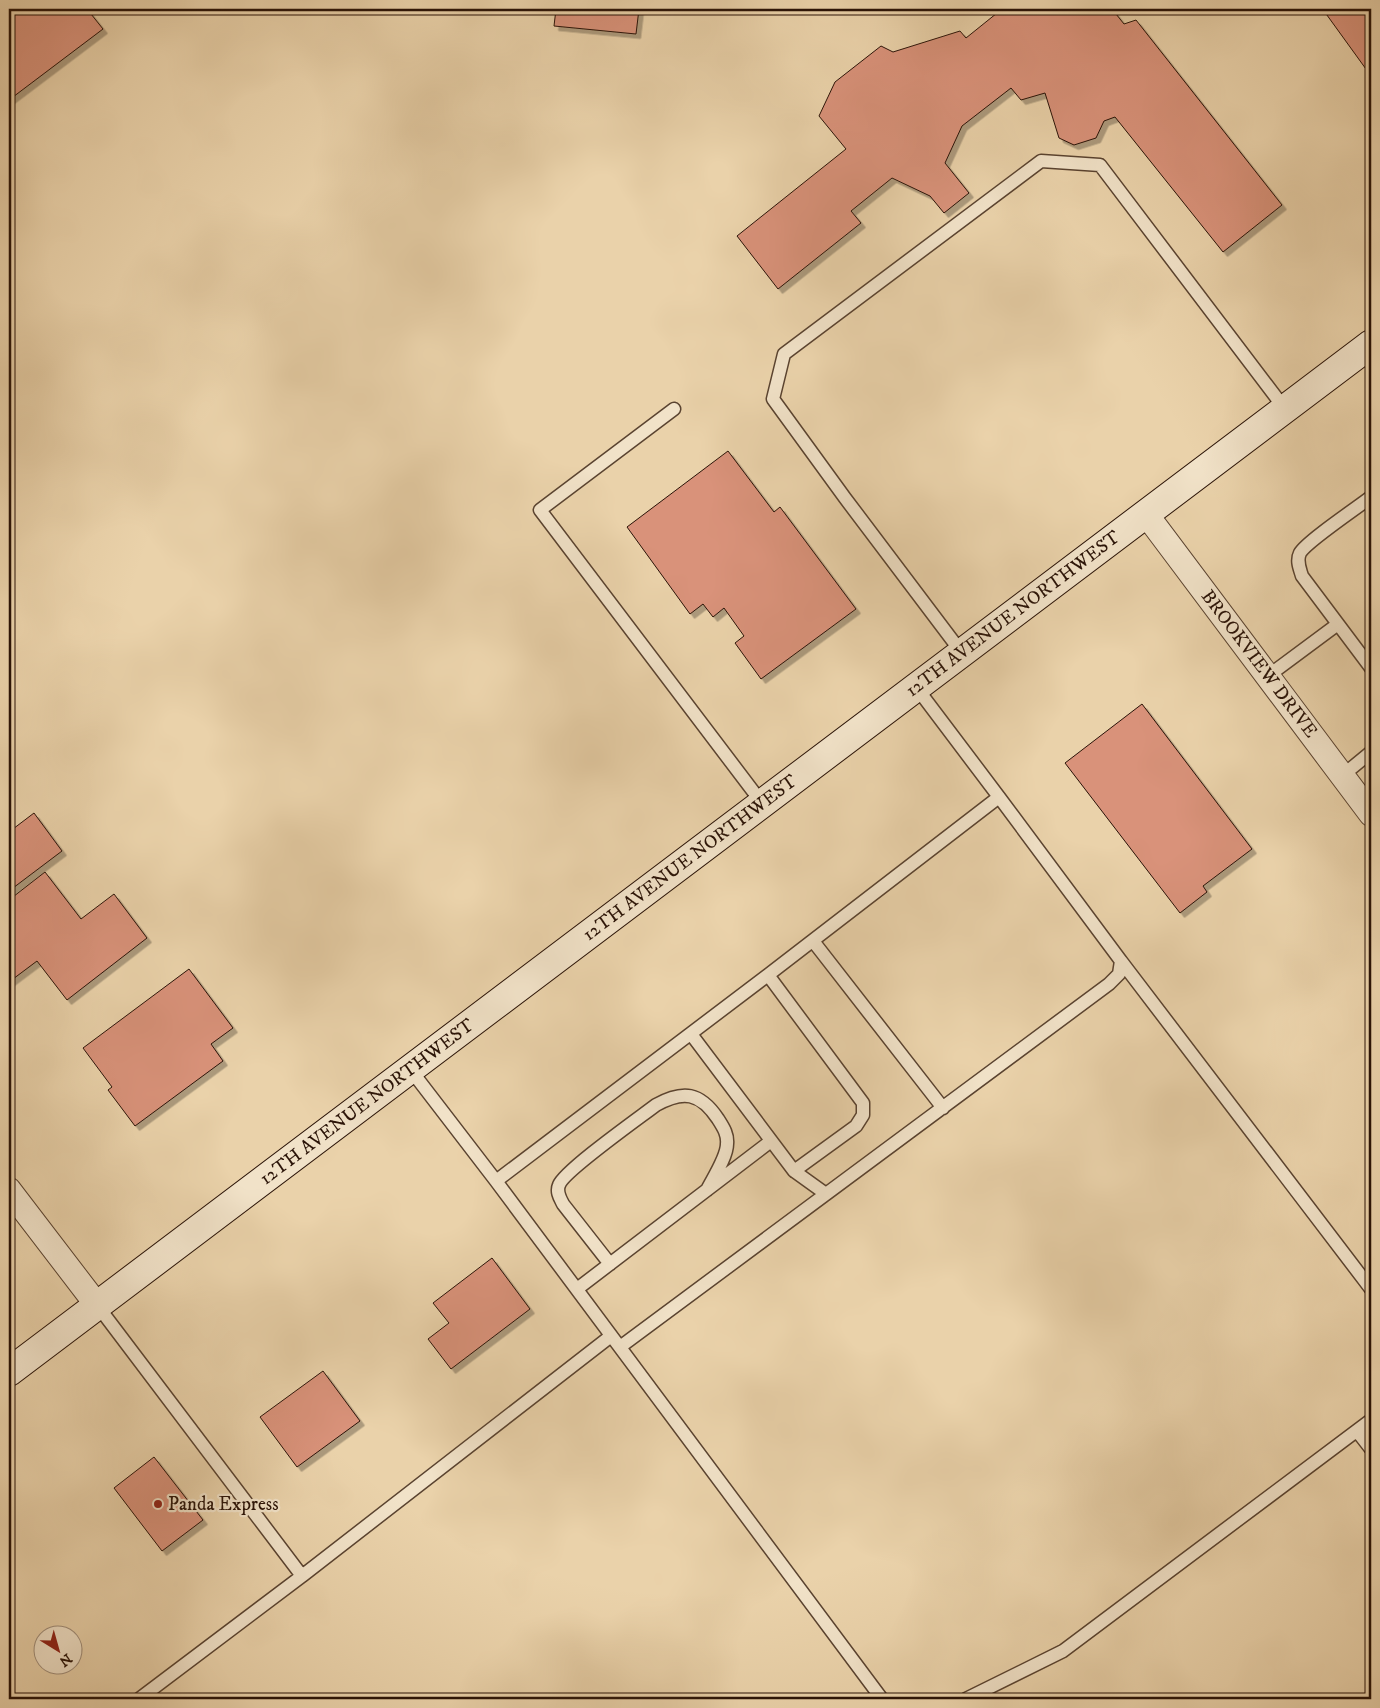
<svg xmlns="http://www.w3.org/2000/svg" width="1380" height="1708" font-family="'IM FELL DW Pica',serif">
	<defs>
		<filter id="shadow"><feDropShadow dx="4.5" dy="4.5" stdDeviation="0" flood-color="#0004"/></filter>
	</defs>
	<rect width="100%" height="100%" fill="#ead2aa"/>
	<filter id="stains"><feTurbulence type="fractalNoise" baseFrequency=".004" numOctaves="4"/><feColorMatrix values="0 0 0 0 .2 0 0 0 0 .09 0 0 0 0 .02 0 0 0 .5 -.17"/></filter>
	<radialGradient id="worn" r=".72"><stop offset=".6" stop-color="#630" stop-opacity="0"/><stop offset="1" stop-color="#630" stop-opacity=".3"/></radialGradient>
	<path fill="#d9927a" stroke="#2a1307" filter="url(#shadow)" d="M 9,9 L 87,9 L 103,29 L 9,100 Z
		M 556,9 L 639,9 L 636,34 L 554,26 Z
		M 1002,9 L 1112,9 L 1124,24 L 1136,20 L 1282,205 L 1223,252 L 1115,117 L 1104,121 L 1096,138 L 1074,145 L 1059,138 L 1045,93 L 1021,100 L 1011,88 L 962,126 L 945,163 L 969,193 L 944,213 L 930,196 L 892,178 L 851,211 L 861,223 L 778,289 L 737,236 L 846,149 L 819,116 L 835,82 L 881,46 L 893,52 L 960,31 L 966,38 Z
		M 1327,9 L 1371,9 L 1371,76 L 1324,11 Z
		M 728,451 L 774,512 L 780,507 L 856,609 L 761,679 L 735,643 L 744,636 L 724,608 L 713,617 L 703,604 L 690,614 L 627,527 Z
		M 1142,704 L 1252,849 L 1203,886 L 1207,892 L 1180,913 L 1065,763 Z
		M 34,813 L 62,851 L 9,891 L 9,832 Z
		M 45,872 L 81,919 L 114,894 L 147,938 L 67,1000 L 37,961 L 9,982 L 9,900 Z
		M 189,969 L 233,1028 L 211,1044 L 223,1061 L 135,1126 L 108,1090 L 112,1087 L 83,1048 Z
		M 492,1258 L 530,1309 L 451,1369 L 428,1339 L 449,1323 L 433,1303 Z
		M 323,1371 L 360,1421 L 297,1467 L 260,1417 Z
		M 154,1457 L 203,1520 L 162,1551 L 114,1488 Z"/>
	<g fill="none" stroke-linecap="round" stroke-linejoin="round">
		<g stroke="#5a4330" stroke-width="15">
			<path id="lane" d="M 674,409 L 540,510 L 762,803
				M 1371,497 C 1358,507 1306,542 1300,553 C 1296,561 1300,569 1302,576 L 1371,668
				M 962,653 L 845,498 L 773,399 L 784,354 L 1041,161 L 1100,165 L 1285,409
				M 1268,676 L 1338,624
				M 916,687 L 999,797
				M 1342,776 L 1371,752
				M 813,941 L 943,1108
				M 1121,961 L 1371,1289
				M 768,975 L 863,1103 L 863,1115 L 856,1126 L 794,1171
				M 691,1034 L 794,1171 L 826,1194
				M 410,1069 L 496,1181 L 882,1699
				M 496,1181 L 768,975 L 999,797 L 1121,961 L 1119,974 L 1109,984 L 620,1347
				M 610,1264 L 563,1204 C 560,1198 556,1192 559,1185 C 564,1171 639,1118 656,1105 C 683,1090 700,1092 718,1119 C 723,1127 728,1134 727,1144 C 727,1157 713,1178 707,1190
				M 577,1289 L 771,1141
				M 97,1305 L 302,1576 L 139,1699
				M 1357,1431 L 1371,1449
				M 302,1576 L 611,1336
				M 966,1699 L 1063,1651 L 1371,1420"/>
		</g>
		<g stroke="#5a4330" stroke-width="26">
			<path id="street" d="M 1146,514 L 1371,814
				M 9,1190 L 97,1305"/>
		</g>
		<g stroke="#2a1307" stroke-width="30">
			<path id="secondary" d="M 9,1372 L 1371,344"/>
		</g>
		<use href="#lane" stroke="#f1e2c8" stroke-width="12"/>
		<use href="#street" stroke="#f1e2c8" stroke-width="24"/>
		<use href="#secondary" stroke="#f1e2c8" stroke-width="28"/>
	</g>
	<circle fill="#8f2418" stroke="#f1e2c8" stroke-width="2" cx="158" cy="1504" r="5"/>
	<g text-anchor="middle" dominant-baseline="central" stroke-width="4.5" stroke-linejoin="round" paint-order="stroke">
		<g font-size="19" fill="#2a1307" stroke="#f1e2c8">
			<text transform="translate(1013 614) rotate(-37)">12TH AVENUE NORTHWEST</text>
			<text transform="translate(1259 664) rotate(53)">BROOKVIEW DRIVE</text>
			<text transform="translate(690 858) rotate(-37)">12TH AVENUE NORTHWEST</text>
			<text transform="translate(367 1102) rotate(-37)">12TH AVENUE NORTHWEST</text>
		</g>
		<g font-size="19" fill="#2a1307" stroke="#f1e2c8" text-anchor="start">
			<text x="168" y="1504">Panda Express</text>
		</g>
	</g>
	<rect width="1380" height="1708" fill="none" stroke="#ead2aa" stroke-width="30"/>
	<rect x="10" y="10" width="1360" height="1688" fill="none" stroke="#2a1307" stroke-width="2.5"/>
	<rect x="15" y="15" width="1350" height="1678" fill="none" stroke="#2a1307"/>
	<g transform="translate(58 1650) rotate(143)"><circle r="24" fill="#f1e2c8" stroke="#a18f7b"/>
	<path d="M0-4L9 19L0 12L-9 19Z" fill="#8f2418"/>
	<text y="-8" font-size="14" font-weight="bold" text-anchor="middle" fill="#2a1307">N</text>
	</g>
	<rect width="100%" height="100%" filter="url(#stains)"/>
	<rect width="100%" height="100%" fill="url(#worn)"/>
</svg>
